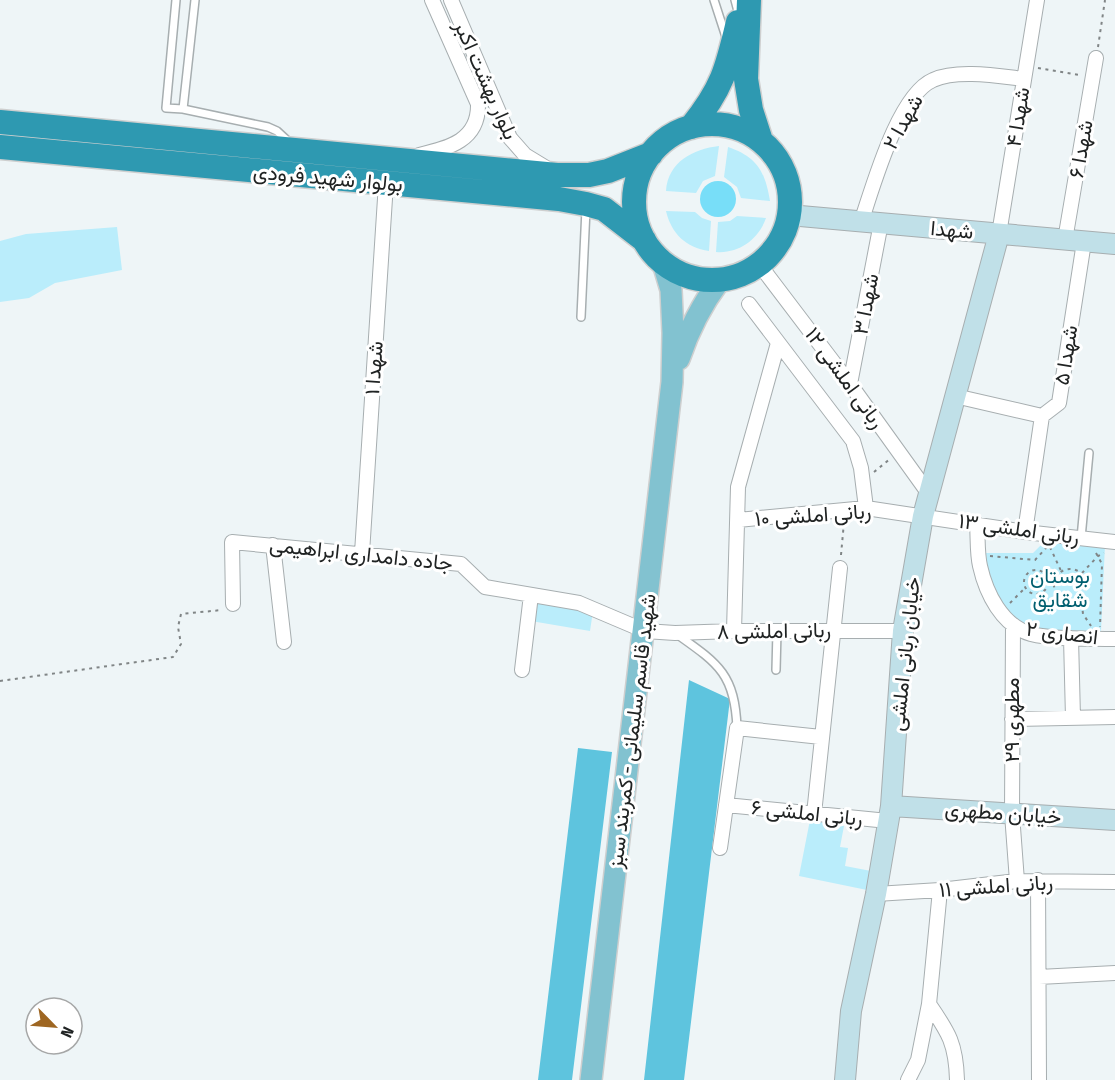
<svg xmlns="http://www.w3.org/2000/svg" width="1115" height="1080" font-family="'Fira Sans Condensed',Vazirmatn,sans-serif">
	<rect width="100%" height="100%" fill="#eef5f7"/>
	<path fill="#baedfb" d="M 719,146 L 715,176 L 703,181 L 696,193 L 666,191 C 668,162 693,149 719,146 Z
		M 728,147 C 757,157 765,171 770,201 L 741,198 L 737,187 L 724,177 Z
		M 666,211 L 695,212 L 702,218 L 711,221 L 709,251 C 686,248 671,233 666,211 Z
		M 737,216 L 766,218 C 759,239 739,254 716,252 L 718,222 L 730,221 Z
		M 117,227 L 122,270 L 55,283 L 29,298 L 0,302 L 0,241 L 26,234 Z
		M 1047,539 L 1105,545 L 1101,631 L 1029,630 L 1005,610 L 988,577 L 986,553 L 1033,553 Z
		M 534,601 L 593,611 L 590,631 L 531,621 Z
		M 810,820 L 844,826 L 840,847 L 848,848 L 845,866 L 871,871 L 867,890 L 799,876 Z"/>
	<path fill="#5ec4de" d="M 689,680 L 730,699 L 684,1080 L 644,1080 Z
		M 578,748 L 612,752 L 572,1080 L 538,1080 Z"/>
	<path fill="#78def8" d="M700 199a18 18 0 1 1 36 0a18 18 0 1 1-36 0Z"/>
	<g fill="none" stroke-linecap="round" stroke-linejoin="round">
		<g stroke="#a7aeb0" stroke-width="10">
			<path id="lane" d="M 176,0 L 166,108 L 183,109 L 268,127 L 277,131 L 290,143
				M 714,0 L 726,37
				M 735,0 L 739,15
				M 183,109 L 195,0
				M 581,317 L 586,209
				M 1081,538 L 1089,453
				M 678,635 C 719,664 735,675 737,728
				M 776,670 L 777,631"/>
		</g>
		<g stroke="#a7aeb0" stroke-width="16">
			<path id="street" d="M 451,0 L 510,138 L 525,155 L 548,169
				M 419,155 C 448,148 479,141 478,104 L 432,0
				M 861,222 C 873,187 898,95 933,80 C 957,69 998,76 1024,79
				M 999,234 L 1037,0
				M 1065,240 L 1096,58
				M 759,264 L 850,384 L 929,494
				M 749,304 L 853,441 L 861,468 L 866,508
				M 850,384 L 881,223
				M 955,396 L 1042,416
				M 738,520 L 866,508 L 1025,532 L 1115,542
				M 977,524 C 978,538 977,553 980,566 C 986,593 1002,626 1031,634 C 1055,640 1090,638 1115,639
				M 1025,532 L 1042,416 L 1059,403 L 1084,242
				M 273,545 L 284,642
				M 362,553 L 386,183
				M 233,604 L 232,542 L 461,564 L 485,587 L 579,603 L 645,631 L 675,633 L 734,631 L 903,631
				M 1013,626 L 1012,814 L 1017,881
				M 734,631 L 738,487 L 778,343
				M 1071,638 L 1073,718
				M 522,670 L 531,595
				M 1012,719 L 1115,717
				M 726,805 L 888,821
				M 814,814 L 840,568
				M 720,848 L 737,728 L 821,737
				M 1038,880 L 1039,1080
				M 876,894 L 940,890 L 1017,881 L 1115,882
				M 1039,977 L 1115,973
				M 929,1004 C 949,1033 956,1044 957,1080
				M 908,1080 L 918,1060 L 929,1004 L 940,890"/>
		</g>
		<g stroke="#a7aeb0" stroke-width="22">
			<path id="secondary" d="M 789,215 L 1115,244
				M 891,806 L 1115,820
				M 845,1080 L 851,1011 L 876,894 L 891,806 L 903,631 L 923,516 L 999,234"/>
		</g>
		<g stroke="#cecfcf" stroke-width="24">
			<path id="primary" d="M 679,359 C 689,329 702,304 720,280
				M 591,1080 L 672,382 L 673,333 L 671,290 L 663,263"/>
		</g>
		<g stroke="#cecfcf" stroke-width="27">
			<path id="highway" d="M 749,0 L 746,79 L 751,110 L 761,141
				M 0,122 L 557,175 L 589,175 L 608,171 L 651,154
				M634 202a78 78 0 1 1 156 0a78 78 0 1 1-156 0Z
				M 691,127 C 722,89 727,69 738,22
				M 0,147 L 559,199 L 586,204 L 604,209 L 644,240"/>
		</g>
		<path stroke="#808586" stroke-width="2" stroke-dasharray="3 4.5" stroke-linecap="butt" d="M 1098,47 L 1105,0
			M 1038,68 L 1080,75
			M 874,472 L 890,459
			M 1050,547 L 1061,571
			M 1096,553 L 1102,564 L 1100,627
			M 841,555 L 844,522
			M 990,556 L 1035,560 L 1048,546
			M1054 585a16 16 0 1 1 32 0a16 16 0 1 1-32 0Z
			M1024 582a12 12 0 1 1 24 0a12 12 0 1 1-24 0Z
			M 1082,573 L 1098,556 L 1104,553
			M 1081,596 L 1083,614 L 1091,626
			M 1010,603 L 1025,588
			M 0,681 L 173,657 L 181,644 L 178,627 L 181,614 L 222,610"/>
		<use href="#lane" stroke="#fff" stroke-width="7"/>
		<use href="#street" stroke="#fff" stroke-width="14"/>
		<use href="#secondary" stroke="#c0e0e8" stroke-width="20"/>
		<use href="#primary" stroke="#82c2d0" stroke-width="21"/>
		<use href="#highway" stroke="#2e99b1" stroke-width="24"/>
	</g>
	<g text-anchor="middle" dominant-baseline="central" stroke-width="6" stroke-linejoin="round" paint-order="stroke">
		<g font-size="21" fill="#202323" stroke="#fff">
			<text transform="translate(486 80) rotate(66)">بلوار بهشت اکبر</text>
			<text transform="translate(1018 117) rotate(-81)">شهدا ۴</text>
			<text transform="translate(903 122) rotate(-61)">شهدا ۲</text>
			<text transform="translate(1081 149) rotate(-80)">شهدا ۶</text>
			<text transform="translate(328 178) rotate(5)">بولوار شهید فرودی</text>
			<text transform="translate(952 230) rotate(5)">شهدا</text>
			<text transform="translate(866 304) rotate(-79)">شهدا ۳</text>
			<text transform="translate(1066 355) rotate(-81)">شهدا ۵</text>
			<text transform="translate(374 368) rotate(-86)">شهدا ۱</text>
			<text transform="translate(845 378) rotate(54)">ربانی املشی ۱۲</text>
			<text transform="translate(813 515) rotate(-4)">ربانی املشی ۱۰</text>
			<text transform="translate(1019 529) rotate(8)">ربانی املشی ۱۳</text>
			<text transform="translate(361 554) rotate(6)">جاده دامداری ابراهیمی</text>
			<text transform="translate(774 631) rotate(-1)">ربانی املشی ۸</text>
			<text transform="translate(1062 633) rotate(7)">انصاری ۲</text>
			<text transform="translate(905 654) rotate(-84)">خیابان ربانی املشی</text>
			<text transform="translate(1012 720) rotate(-90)">مطهری ۲۹</text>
			<text transform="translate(632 731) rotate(-83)">شهید قاسم سلیمانی - کمربند سبز</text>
			<text transform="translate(807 813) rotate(6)">ربانی املشی ۶</text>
			<text transform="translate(1003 813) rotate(4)">خیابان مطهری</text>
			<text transform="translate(996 886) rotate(-4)">ربانی املشی ۱۱</text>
		</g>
		<g font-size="21" fill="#005e6f" stroke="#fff">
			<text x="1060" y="576">بوستان<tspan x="1060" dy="24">شقایق</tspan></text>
		</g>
	</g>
	<g transform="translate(54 1026) rotate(115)"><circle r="28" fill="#ffffff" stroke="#a6a7a7" stroke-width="1.5"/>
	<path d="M0-4.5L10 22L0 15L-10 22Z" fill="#9e6622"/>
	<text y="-9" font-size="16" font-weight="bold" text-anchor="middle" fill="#202323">N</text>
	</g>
</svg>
